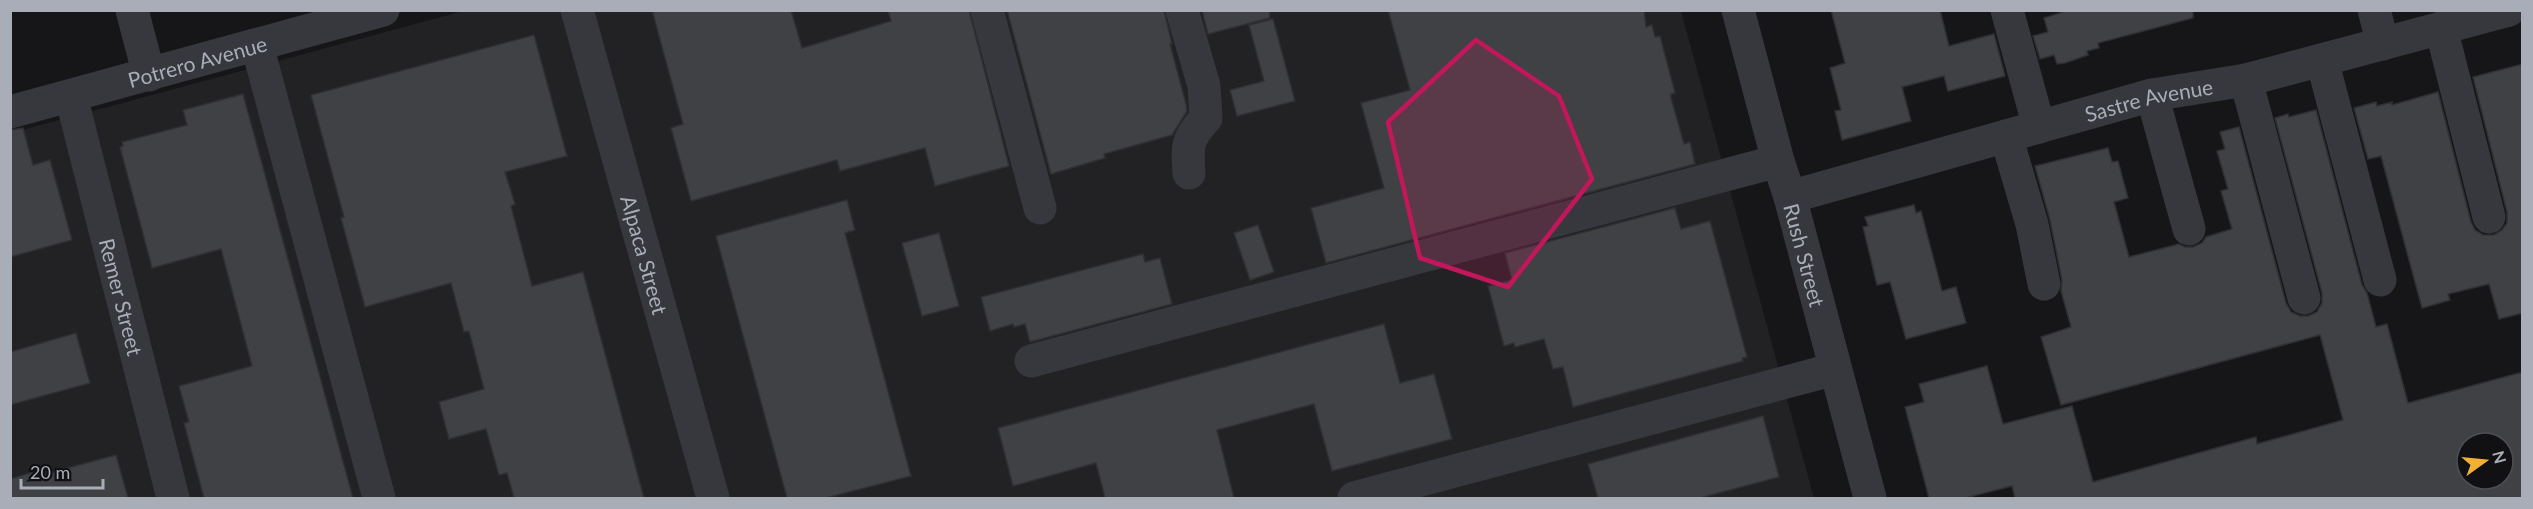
<svg xmlns="http://www.w3.org/2000/svg" width="2533" height="509" font-family="Lato,sans-serif">
	<rect width="100%" height="100%" fill="#161618"/>
	<path fill="#222225" d="M 467,10 L 1681,11 L 1814,498 L 11,498 L 11,133 Z"/>
	<path fill="#404145" stroke="#303034" stroke-width="1.5" fill-rule="evenodd" d="M 652,10 L 791,10 L 802,48 L 891,21 L 888,10 L 969,10 L 1009,166 L 935,186 L 925,148 L 840,171 L 837,160 L 691,201 L 671,128 L 683,124 Z
		M 1007,10 L 1164,10 L 1172,44 L 1170,44 L 1186,104 L 1187,111 L 1172,135 L 1104,154 L 1105,158 L 1051,174 Z
		M 1202,10 L 1269,10 L 1270,18 L 1208,34 Z
		M 1388,10 L 1644,10 L 1646,27 L 1652,25 L 1655,37 L 1660,36 L 1675,93 L 1671,94 L 1671,98 L 1684,144 L 1690,142 L 1695,164 L 1326,263 L 1311,208 L 1384,188 L 1361,103 L 1410,90 Z
		M 1831,10 L 1940,10 L 1949,46 L 1994,34 L 2005,76 L 1948,91 L 1944,76 L 1902,87 L 1911,121 L 1842,140 L 1835,111 L 1841,110 L 1830,68 L 1845,63 Z
		M 2069,10 L 2193,10 L 2193,18 L 2098,43 L 2099,48 L 2087,51 L 2088,55 L 2065,63 L 2057,64 L 2054,55 L 2040,59 L 2033,36 L 2048,32 L 2044,18 Z
		M 1273,19 L 1295,101 L 1237,116 L 1230,90 L 1264,81 L 1249,25 Z
		M 534,35 L 567,156 L 505,172 L 515,204 L 511,206 L 532,286 L 583,272 L 644,498 L 514,498 L 507,473 L 499,475 L 486,429 L 449,439 L 439,402 L 484,389 L 469,331 L 464,332 L 451,283 L 365,307 L 341,218 L 344,217 L 311,95 Z
		M 2523,64 L 2523,313 L 2499,319 L 2489,284 L 2448,294 L 2450,300 L 2422,308 L 2381,156 L 2368,159 L 2354,108 L 2376,102 L 2377,106 L 2392,102 L 2392,105 L 2438,92 L 2471,222 L 2475,230 L 2483,235 L 2494,235 L 2502,230 L 2507,223 L 2507,212 L 2473,77 Z
		M 243,94 L 353,498 L 204,498 L 184,423 L 189,422 L 179,386 L 252,366 L 221,249 L 152,268 L 120,147 L 123,146 L 122,142 L 187,125 L 183,110 Z
		M 2316,110 L 2362,285 L 2367,293 L 2376,327 L 2387,324 L 2408,403 L 2523,372 L 2523,498 L 2015,498 L 2012,486 L 1965,498 L 1929,498 L 1905,407 L 1924,402 L 1919,384 L 1987,366 L 2003,424 L 2072,406 L 2093,482 L 2256,437 L 2257,444 L 2343,420 L 2320,335 L 2061,405 L 2041,337 L 2071,327 L 2061,291 L 2062,280 L 2050,220 L 2035,166 L 2108,148 L 2112,162 L 2118,161 L 2128,198 L 2114,202 L 2129,257 L 2179,244 L 2185,247 L 2193,247 L 2202,243 L 2206,237 L 2232,229 L 2221,191 L 2228,189 L 2217,151 L 2225,149 L 2220,132 L 2239,127 L 2286,303 L 2291,312 L 2300,316 L 2308,316 L 2317,312 L 2322,303 L 2322,293 L 2275,118 L 2288,114 L 2289,117 ZM 2467,443 L 2503,443 L 2503,479 L 2467,479 Z
		M 23,128 L 33,165 L 50,160 L 72,240 L 10,257 L 10,130 Z
		M 847,200 L 855,230 L 845,233 L 911,476 L 826,498 L 787,498 L 716,236 Z
		M 1914,205 L 1916,213 L 1921,211 L 1942,291 L 1956,287 L 1966,323 L 1906,339 L 1890,282 L 1877,285 L 1863,227 L 1868,226 L 1865,217 Z
		M 1675,208 L 1681,229 L 1710,221 L 1747,357 L 1742,358 L 1743,361 L 1573,407 L 1563,367 L 1553,369 L 1544,339 L 1515,347 L 1514,343 L 1504,346 L 1488,286 L 1512,280 L 1505,253 Z
		M 1258,225 L 1274,272 L 1250,280 L 1234,233 Z
		M 939,233 L 959,306 L 922,316 L 902,243 Z
		M 1143,254 L 1145,262 L 1160,258 L 1172,304 L 1030,342 L 1025,324 L 1014,327 L 1013,324 L 990,331 L 981,297 Z
		M 1384,324 L 1400,383 L 1434,374 L 1452,439 L 1332,471 L 1314,404 L 1217,430 L 1234,498 L 1105,498 L 1096,463 L 1013,486 L 998,428 Z
		M 76,333 L 90,383 L 10,405 L 10,352 Z
		M 1763,416 L 1779,477 L 1700,498 L 1598,498 L 1588,464 Z
		M 116,455 L 128,498 L 10,498 L 10,479 L 37,471 L 38,476 Z"/>
	<g fill="none" stroke-linecap="round" stroke-linejoin="round">
		<g stroke="#37383d" stroke-width="33">
			<path d="M 132,10 L 149,75"/>
			<path id="s1" d="M 577,10 L 713,498"/>
			<path d="M 987,10 L 1040,208"/>
			<path d="M 1182,10 L 1204,86 L 1206,118 C 1187,139 1187,144 1189,173"/>
			<path id="s2" d="M 1738,10 L 1778,161 L 1790,197 L 1870,498"/>
			<path d="M 2007,10 L 2039,127"/>
			<path d="M 2374,10 L 2383,44"/>
			<path d="M 2441,28 L 2489,217"/>
			<path d="M 257,45 L 379,498"/>
			<path d="M 2322,60 L 2380,280"/>
			<path d="M 2246,80 L 2304,298"/>
			<path d="M 2152,95 L 2189,229"/>
			<path id="s3" d="M 71,96 L 173,498"/>
			<path id="s4" d="M 10,112 L 383,10"/>
			<path d="M 2006,136 L 2032,224 L 2044,284"/>
			<path id="s5" d="M 1790,197 L 2152,95 L 2246,80 L 2509,10"/>
			<path d="M 1031,361 L 1778,161"/>
			<path d="M 1354,498 L 1835,369"/>
		</g>
	</g>
	<path fill="#c2185b" fill-opacity="0.2" stroke="#c2185b" stroke-width="4.5" stroke-linejoin="round" d="M 1476,40 L 1559,96 L 1592,179 L 1508,287 L 1420,258 L 1388,122 Z"/>
	<g text-anchor="middle" dominant-baseline="central" stroke-width="4.5" stroke-linejoin="round" paint-order="stroke">
		<g font-size="21" fill="#a8adb8" stroke="#111113">
			<text stroke="none"><textPath href="#s4" startOffset="194">Potrero Avenue</textPath></text>
			<text stroke="none"><textPath href="#s5" startOffset="372">Sastre Avenue</textPath></text>
			<text stroke="none"><textPath href="#s1" startOffset="254">Alpaca Street</textPath></text>
			<text stroke="none"><textPath href="#s2" startOffset="254">Rush Street</textPath></text>
			<text stroke="none"><textPath href="#s3" startOffset="207">Remer Street</textPath></text>
		</g>
	</g>
	<rect width="2533" height="509" fill="none" stroke="#a8adb8" stroke-width="24"/>
	<g transform="translate(2485 461) rotate(75)"><circle r="28" fill="#111113" stroke="#4d4f55" stroke-width="1.5"/>
	<path d="M0-4.5L10 22L0 15L-10 22Z" fill="#f2b134"/>
	<text y="-9" font-size="16" font-weight="bold" text-anchor="middle" fill="#a8adb8">N</text>
	</g>
	<path d="M21 479v9h82v-9" fill="none" stroke="#a8adb8" stroke-width="3"/>
	<text x="30" y="479" font-size="18" fill="#a8adb8" stroke="#111113" stroke-width="4.5" paint-order="stroke">20 m</text>
</svg>
